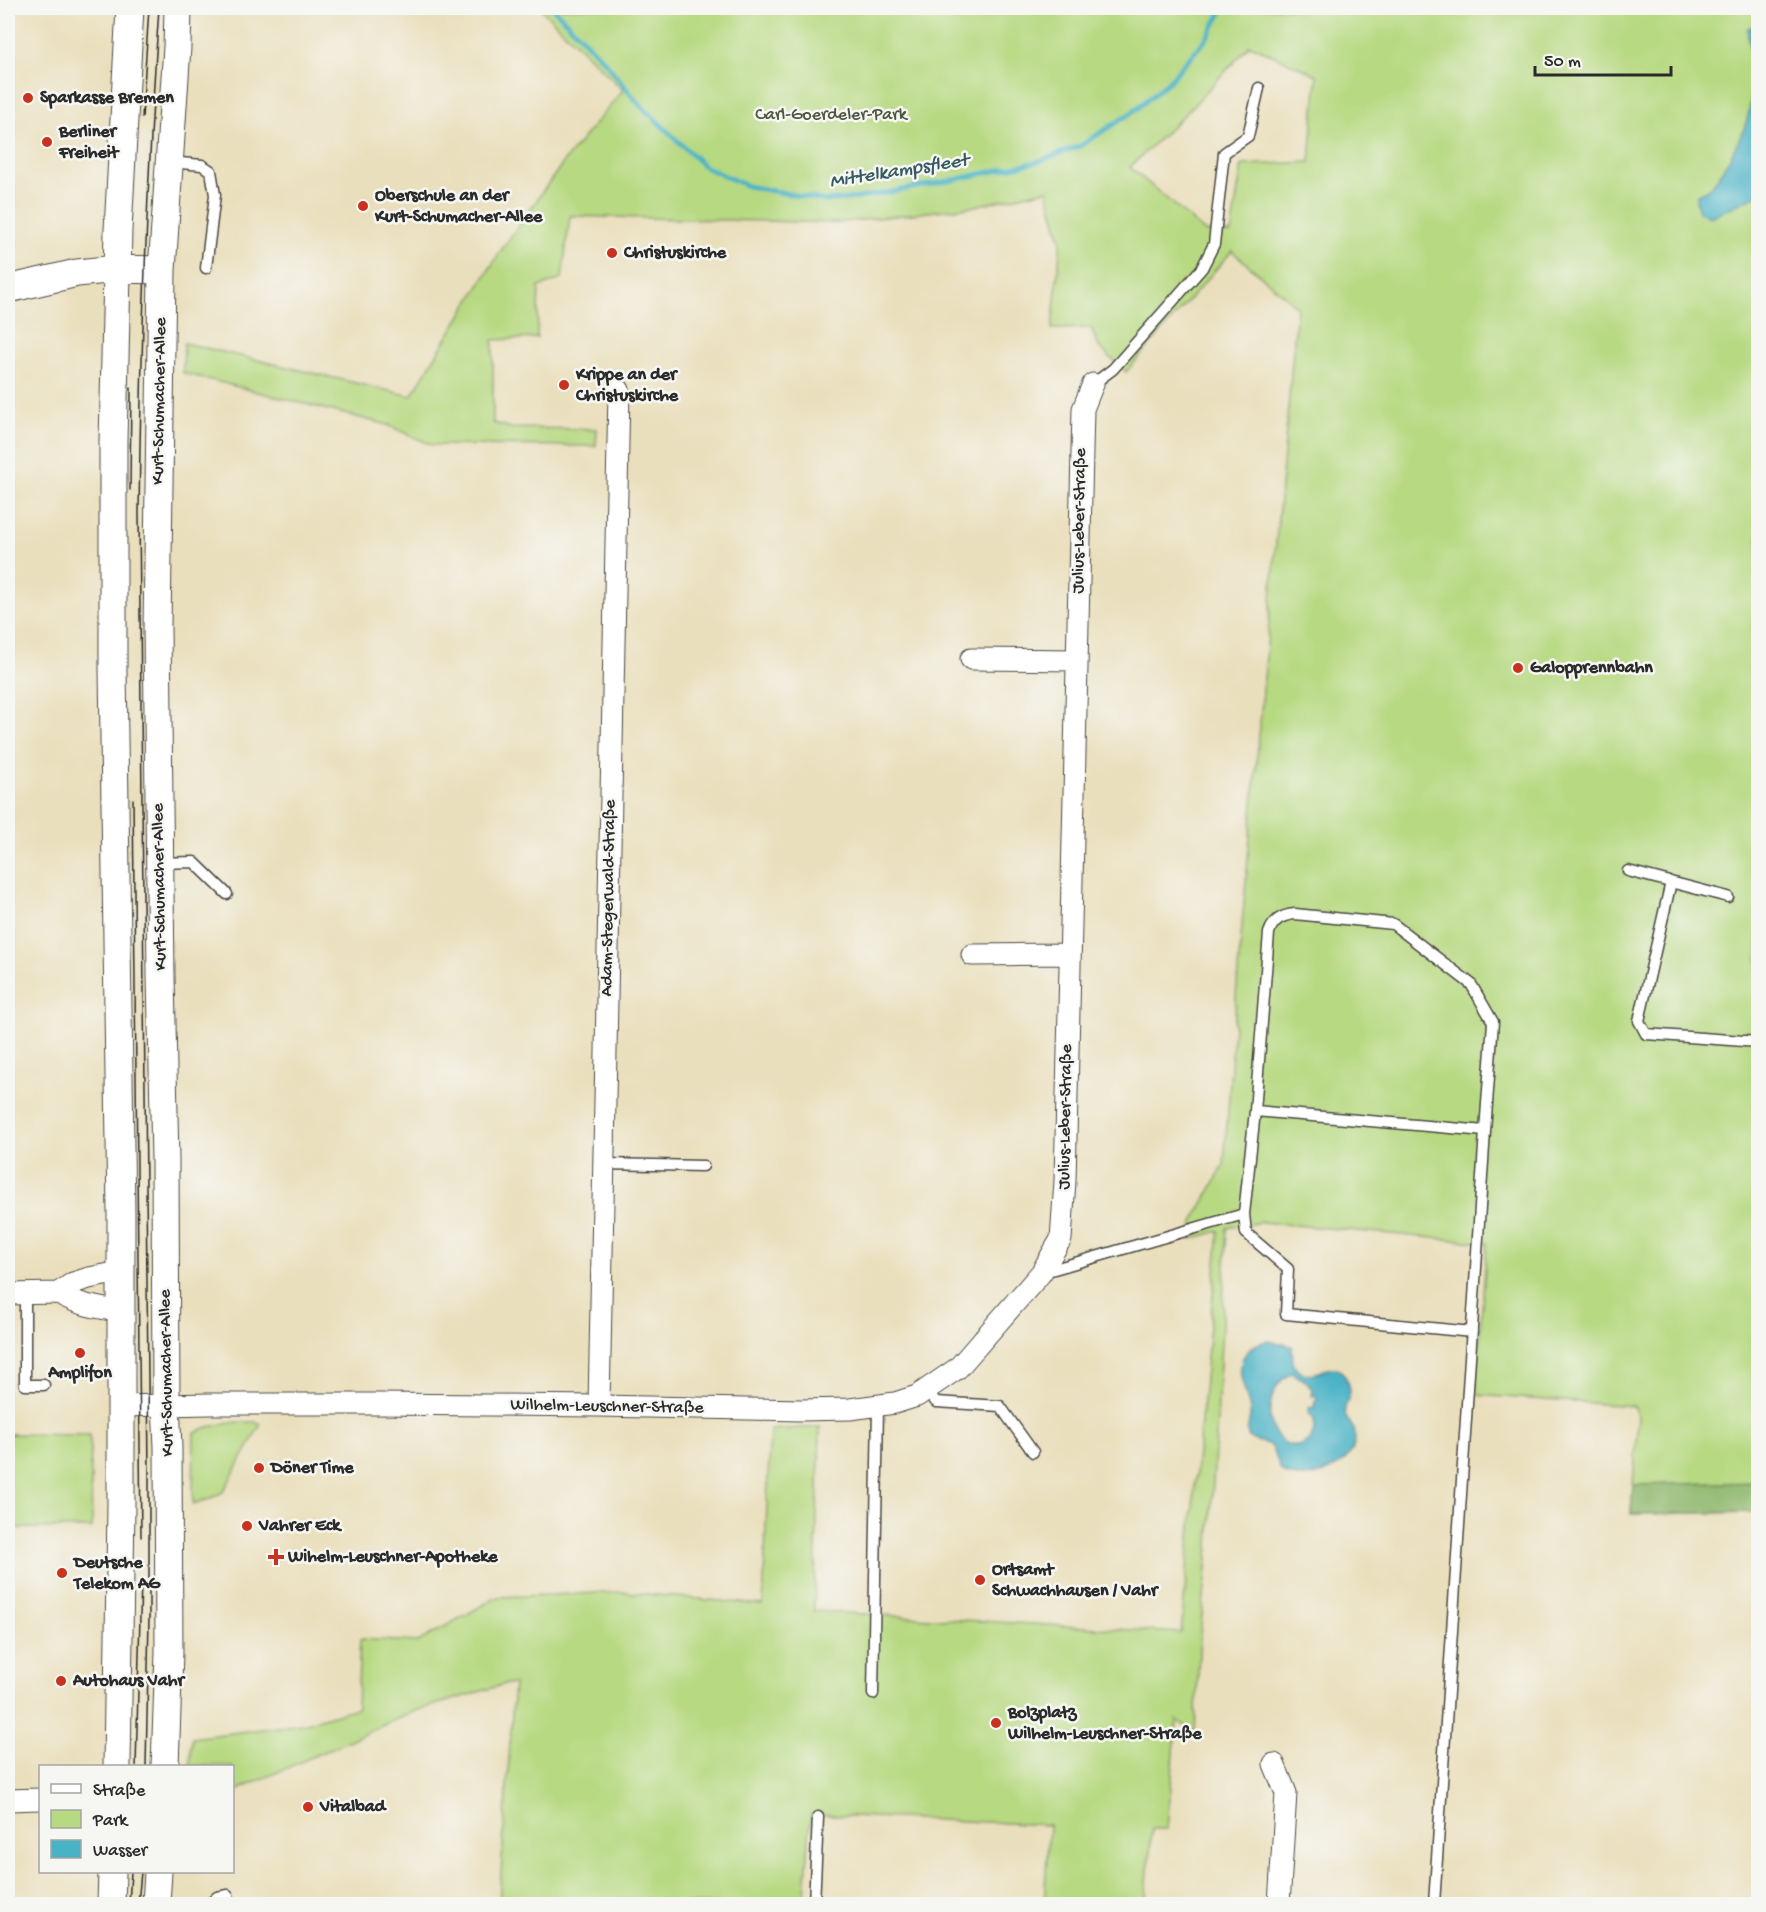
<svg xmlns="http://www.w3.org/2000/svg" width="1766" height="1912" font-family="'Gochi Hand',sans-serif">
	<rect width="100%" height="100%" fill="#f6f6f2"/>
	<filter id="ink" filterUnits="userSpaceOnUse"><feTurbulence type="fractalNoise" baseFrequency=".0167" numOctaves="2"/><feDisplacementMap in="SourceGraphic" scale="12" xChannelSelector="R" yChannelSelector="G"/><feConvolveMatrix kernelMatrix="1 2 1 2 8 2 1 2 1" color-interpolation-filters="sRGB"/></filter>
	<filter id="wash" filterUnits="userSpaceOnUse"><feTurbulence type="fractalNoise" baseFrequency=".008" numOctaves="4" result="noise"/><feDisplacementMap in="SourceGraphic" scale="24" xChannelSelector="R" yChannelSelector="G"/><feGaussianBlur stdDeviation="1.35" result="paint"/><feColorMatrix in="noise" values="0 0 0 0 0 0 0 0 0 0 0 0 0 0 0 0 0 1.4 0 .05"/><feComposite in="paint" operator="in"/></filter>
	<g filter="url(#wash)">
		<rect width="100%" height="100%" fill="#eadfbc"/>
		<path fill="#b7d981" stroke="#718256" stroke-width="1.5" fill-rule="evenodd" d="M 540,8 L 1758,8 L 1758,1512 L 1631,1514 L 1638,1416 L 1633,1406 L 1475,1395 L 1487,1243 L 1262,1222 L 1227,1228 L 1217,1419 L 1208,1559 L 1200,1634 L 1195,1733 L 1177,1720 L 1167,1829 L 1152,1829 L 1145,1904 L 1044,1904 L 1049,1825 L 811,1814 L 804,1904 L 499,1904 L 514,1684 L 505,1684 L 415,1711 L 233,1792 L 232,1766 L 190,1766 L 192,1738 L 303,1724 L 357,1708 L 360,1639 L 418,1642 L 497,1597 L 624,1592 L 763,1605 L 770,1430 L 820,1427 L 814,1611 L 1181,1633 L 1219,1231 L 1191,1239 L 1193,1222 L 1224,1165 L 1238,971 L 1297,307 L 1232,251 L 1126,372 L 1099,347 L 1091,328 L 1052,329 L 1061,241 L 1047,190 L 970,207 L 836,223 L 570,216 L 562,279 L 539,287 L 537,338 L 493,340 L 493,423 L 511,428 L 597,429 L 596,446 L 432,445 L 388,425 L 183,373 L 184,343 L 411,396 L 500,252 L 565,160 L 623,90 ZM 1250,45 L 1317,75 L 1310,162 L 1242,165 L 1231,233 L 1205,232 L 1130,167 L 1191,108 Z
			M 236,1422 L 254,1422 L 261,1424 L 223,1492 L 209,1499 L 193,1504 L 194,1433 L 208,1427 Z
			M 8,1434 L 90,1435 L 92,1528 L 8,1528 Z"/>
		<path fill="#91b96f" stroke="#5e724d" stroke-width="1.5" d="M 1758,1482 L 1758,1512 L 1631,1514 L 1633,1485 Z"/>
		<path fill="#48b2c6" stroke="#3a6e78" stroke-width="1.5" fill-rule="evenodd" d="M 1758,24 L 1758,195 L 1710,217 L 1699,212 L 1696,202 L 1697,194 C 1700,193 1703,192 1706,190 C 1718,183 1741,138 1746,123 C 1751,107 1753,90 1753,73 C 1754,57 1746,44 1748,28 Z
			M 1268,1341 L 1292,1346 L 1293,1365 C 1312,1390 1331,1354 1344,1375 C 1358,1396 1342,1402 1345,1414 C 1350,1427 1358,1427 1354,1444 C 1349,1468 1308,1484 1286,1474 C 1275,1469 1279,1454 1271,1446 C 1266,1441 1256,1444 1250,1438 C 1244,1433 1251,1419 1250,1412 C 1248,1392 1231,1368 1248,1351 C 1254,1345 1260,1342 1268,1341 ZM 1292,1373 L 1306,1381 L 1310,1387 L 1313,1388 L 1312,1396 L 1316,1395 L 1317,1397 L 1314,1403 L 1315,1407 L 1309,1408 L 1308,1413 L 1314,1419 C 1316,1433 1311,1442 1298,1446 C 1260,1445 1263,1385 1292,1373 Z"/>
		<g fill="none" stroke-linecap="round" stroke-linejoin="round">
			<path stroke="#48b2c6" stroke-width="5" d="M 553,8 L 605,62 L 639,104 L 705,167 L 747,186 L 826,201 L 859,198 L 949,181 L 1040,161 L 1080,146 L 1134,111 L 1169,81 L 1206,39 L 1224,8"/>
		</g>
	</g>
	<g filter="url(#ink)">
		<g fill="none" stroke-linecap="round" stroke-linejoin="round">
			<g stroke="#484641" stroke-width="13">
				<path id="service" d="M 170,162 L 202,165 L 211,171 L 215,195 L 206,268
					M 1093,384 L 1113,369 L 1202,268 L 1214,244 L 1224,153 L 1248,136 L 1259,88
					M 159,863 L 194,862 L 227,894
					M 1628,871 L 1728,897
					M 1671,882 L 1639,1021 L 1646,1034 L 1758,1042
					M 1255,1111 L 1269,933 C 1273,920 1282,915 1295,914 L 1393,924 L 1471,984 L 1493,1022 L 1485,1131
					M 603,1164 L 703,1166
					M 1244,1214 L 1246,1233 L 1288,1269 L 1286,1314 L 1472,1332
					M 1044,1272 L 1244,1214 L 1255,1111 L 1485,1131 L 1434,1904
					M 25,1294 L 25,1385 L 44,1385
					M 927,1391 L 936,1402 L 1000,1406 L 1033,1452
					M 873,1694 L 878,1407
					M 210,1904 L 217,1897 L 228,1895
					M 814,1904 L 818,1817"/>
			</g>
			<g stroke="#484641" stroke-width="23">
				<path id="minor" d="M 971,659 L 1077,660
					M 972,955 L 1069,954
					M 58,1293 C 78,1305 97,1308 120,1311
					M 8,1294 L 58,1293 L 73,1283 L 89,1278 L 120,1272
					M 120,1406 L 209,1404 L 376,1404 L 599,1406 L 800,1410 L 850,1409 L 895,1403 L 917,1396 L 958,1368 L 1041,1273 L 1061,1239 L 1065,1181 L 1083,409 L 1093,384
					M 599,1406 L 619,390
					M 1274,1764 L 1286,1793 L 1279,1904
					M 8,1800 L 40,1799"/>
			</g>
			<g stroke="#484641" stroke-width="29">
				<path id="tertiary" d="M 8,289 L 77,273 L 117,269 L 162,270
					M 117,1766 L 121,1506 L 121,1213 L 113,669 L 113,442 L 118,230 L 130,8
					M 165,1766 L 169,1652 L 168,1447 L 166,1404 L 165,1159 L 161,977 L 157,629 L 162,270 L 177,47 L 178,8
					M 111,1904 L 112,1872
					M 156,1904 L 158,1872"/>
			</g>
			<use href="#service" stroke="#fff" stroke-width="10"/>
			<use href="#minor" stroke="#fff" stroke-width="21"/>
			<use href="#tertiary" stroke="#fff" stroke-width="27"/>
			<path stroke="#2b2b2b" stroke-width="1.5" d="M 142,118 L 149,8
				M 130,490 L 131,388
				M 133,799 L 141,1537
				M 136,1766 L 141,1579
				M 146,1766 L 149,1617 L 149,1473 L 139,513 C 141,344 147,176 159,8
				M 129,1904 L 131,1872
				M 138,1904 L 141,1872"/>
		</g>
	</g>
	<g fill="#c8321e" stroke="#f6f6f2" stroke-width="2">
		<circle cx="28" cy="98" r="6"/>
		<circle cx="47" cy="142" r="6"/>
		<circle cx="363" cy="206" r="6"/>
		<circle cx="612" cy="253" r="6"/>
		<circle cx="564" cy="385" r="6"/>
		<circle cx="1518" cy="668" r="6"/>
		<circle cx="80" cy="1353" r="6"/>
		<circle cx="259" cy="1468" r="6"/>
		<circle cx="247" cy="1526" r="6"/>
		<path d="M273 1548h6v6h6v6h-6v6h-6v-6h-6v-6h6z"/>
		<circle cx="62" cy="1573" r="6"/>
		<circle cx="980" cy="1580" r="6"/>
		<circle cx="61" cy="1681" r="6"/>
		<circle cx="996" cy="1723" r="6"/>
		<circle cx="308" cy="1807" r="6"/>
	</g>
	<g text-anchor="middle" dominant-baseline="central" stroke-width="5" stroke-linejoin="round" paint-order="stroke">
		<g font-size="18" font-weight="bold" fill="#2b2b2b" stroke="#f6f6f2" text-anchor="start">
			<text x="40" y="98">Sparkasse Bremen</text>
			<text x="59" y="132">Berliner<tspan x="59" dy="21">Freiheit</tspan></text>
			<text x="375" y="196">Oberschule an der<tspan x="375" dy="21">Kurt-Schumacher-Allee</tspan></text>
			<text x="624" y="253">Christuskirche</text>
			<text x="576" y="375">Krippe an der<tspan x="576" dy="21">Christuskirche</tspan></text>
			<text x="1530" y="668">Galopprennbahn</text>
			<text x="80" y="1373" text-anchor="middle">Amplifon</text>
			<text x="271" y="1468">Döner Time</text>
			<text x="259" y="1526">Vahrer Eck</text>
			<text x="288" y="1557">Wihelm-Leuschner-Apotheke</text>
			<text x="74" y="1563">Deutsche<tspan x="74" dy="21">Telekom AG</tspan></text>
			<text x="992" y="1570">Ortsamt<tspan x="992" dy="21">Schwachhausen / Vahr</tspan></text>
			<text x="73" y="1681">Autohaus Vahr</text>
			<text x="1008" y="1713">Bolzplatz<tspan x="1008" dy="21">Wilhelm-Leuschner-Straße</tspan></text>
			<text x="320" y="1807">Vitalbad</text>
		</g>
		<g font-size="18" fill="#4e5640" stroke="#f6f6f2">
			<text x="831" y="115">Carl-Goerdeler-Park</text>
		</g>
		<g font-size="18" fill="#2b2b2b" stroke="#f6f6f2">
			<text transform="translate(160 401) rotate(-89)">Kurt-Schumacher-Allee</text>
			<text transform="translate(1080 521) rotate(-89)">Julius-Leber-Straße</text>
			<text transform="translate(160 887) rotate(-91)">Kurt-Schumacher-Allee</text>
			<text transform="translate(609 898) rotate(-89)">Adam-Stegerwald-Straße</text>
			<text transform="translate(1066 1117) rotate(-89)">Julius-Leber-Straße</text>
			<text transform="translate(167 1373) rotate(-91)">Kurt-Schumacher-Allee</text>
			<text transform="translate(607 1407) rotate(1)">Wilhelm-Leuschner-Straße</text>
		</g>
		<g font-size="20" font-style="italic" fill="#355a61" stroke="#f6f6f2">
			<text transform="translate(899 172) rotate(-9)">Mittelkampsfleet</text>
		</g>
	</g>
	<rect width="1766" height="1912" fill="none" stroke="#f6f6f2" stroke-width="30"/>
	<rect x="39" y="1765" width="195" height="108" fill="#f6f6f2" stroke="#a5a5a2" stroke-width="1.5"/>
	<rect x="51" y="1784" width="30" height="9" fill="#ffffff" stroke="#a5a5a2" stroke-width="1.5"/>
	<text x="93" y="1795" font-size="18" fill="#2b2b2b">Straße</text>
	<rect x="51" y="1810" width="30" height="18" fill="#b7d981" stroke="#a5a5a2" stroke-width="1.5"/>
	<text x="93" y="1825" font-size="18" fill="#2b2b2b">Park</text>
	<rect x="51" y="1840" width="30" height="18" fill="#48b2c6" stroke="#a5a5a2" stroke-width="1.5"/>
	<text x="93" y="1855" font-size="18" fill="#2b2b2b">Wasser</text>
	<path d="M1535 66v9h136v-9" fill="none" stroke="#2b2b2b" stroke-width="3"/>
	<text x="1544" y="66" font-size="18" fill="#2b2b2b" stroke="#f6f6f2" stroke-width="4.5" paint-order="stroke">50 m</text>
</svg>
